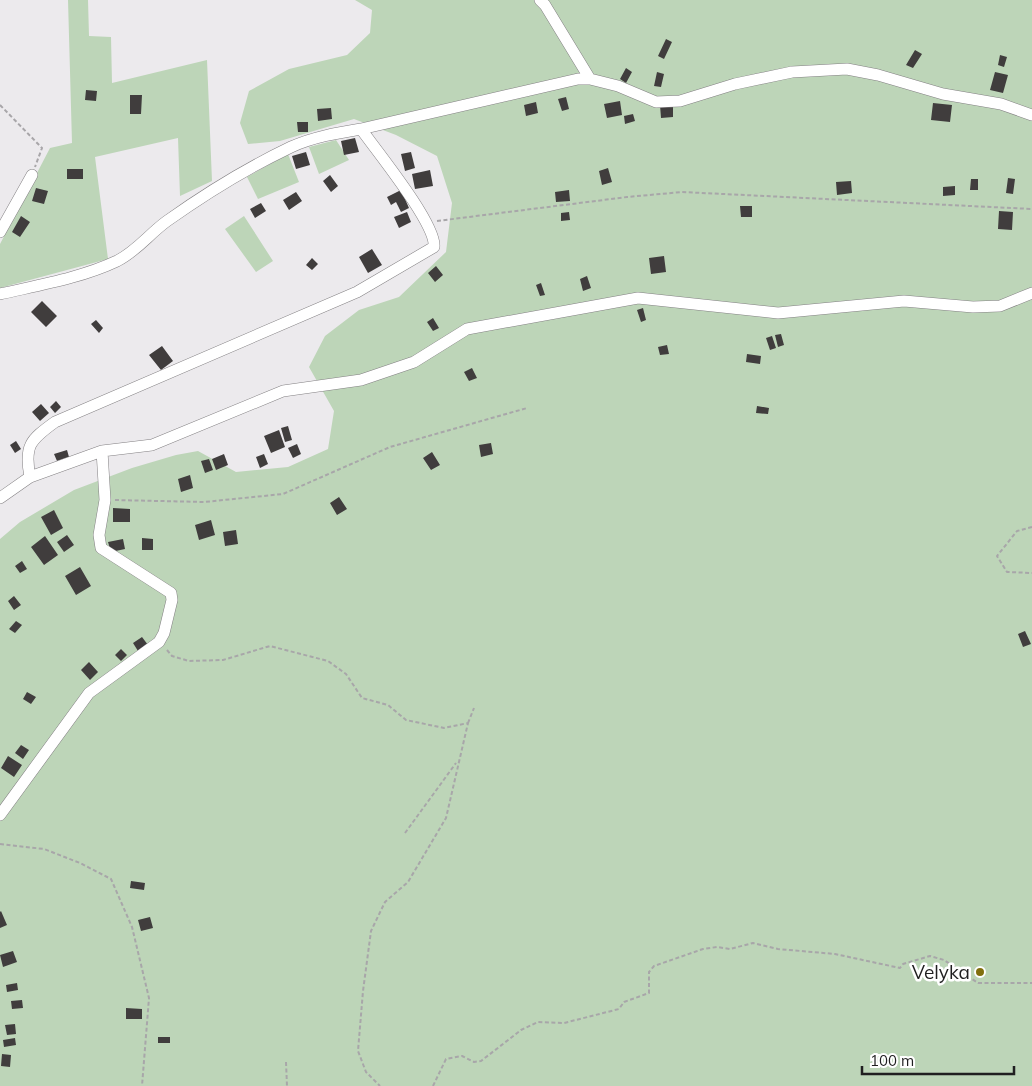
<svg xmlns="http://www.w3.org/2000/svg" width="1032" height="1086" font-family="Mulish,sans-serif">
	<rect width="100%" height="100%" fill="#eceaed"/>
	<path fill="#bdd5b8" d="M 68,0 L 88,0 L 89,36 L 111,37 L 112,83 L 207,60 L 212,181 L 180,196 L 178,138 L 95,157 L 108,259 L 0,288 L 0,244 L 50,148 L 72,143 Z
		M 355,0 L 1032,0 L 1032,1086 L 0,1086 L 0,539 L 20,522 L 74,490 L 132,468 L 176,455 L 198,451 L 236,472 L 288,467 L 328,449 L 334,411 L 309,367 L 325,336 L 359,310 L 399,297 L 446,252 L 452,203 L 437,156 L 396,135 L 354,119 L 280,141 L 248,144 L 240,123 L 249,91 L 289,69 L 347,55 L 370,33 L 372,10 Z
		M 336,140 L 349,160 L 319,174 L 309,147 Z
		M 288,154 L 299,182 L 258,199 L 247,177 Z
		M 244,216 L 273,261 L 256,272 L 225,229 Z"/>
	<path fill="#403d3d" d="M 666,39 L 672,42 L 664,59 L 658,56 Z
		M 915,50 L 922,54 L 913,68 L 906,65 Z
		M 1000,55 L 1007,57 L 1004,67 L 998,65 Z
		M 626,68 L 632,72 L 626,83 L 620,79 Z
		M 657,72 L 664,74 L 661,87 L 654,86 Z
		M 995,72 L 1008,75 L 1003,93 L 990,90 Z
		M 86,90 L 97,91 L 96,101 L 85,100 Z
		M 130,95 L 142,95 L 141,114 L 130,114 Z
		M 566,97 L 569,109 L 562,111 L 558,99 Z
		M 620,101 L 622,115 L 607,118 L 604,104 Z
		M 536,102 L 538,113 L 526,116 L 524,105 Z
		M 933,103 L 952,105 L 950,122 L 931,120 Z
		M 660,105 L 673,105 L 673,117 L 661,118 Z
		M 331,108 L 332,119 L 318,121 L 317,109 Z
		M 633,114 L 635,121 L 625,124 L 624,116 Z
		M 297,122 L 308,122 L 308,132 L 298,132 Z
		M 355,138 L 359,152 L 344,155 L 341,141 Z
		M 306,152 L 310,165 L 296,169 L 292,156 Z
		M 411,152 L 415,168 L 405,171 L 401,154 Z
		M 608,168 L 612,182 L 602,185 L 599,171 Z
		M 67,169 L 83,169 L 83,179 L 67,179 Z
		M 430,170 L 433,186 L 415,189 L 412,174 Z
		M 330,175 L 338,186 L 331,192 L 323,181 Z
		M 1008,178 L 1015,179 L 1013,194 L 1006,193 Z
		M 971,179 L 978,179 L 978,190 L 970,190 Z
		M 851,181 L 852,193 L 837,195 L 836,182 Z
		M 955,186 L 955,195 L 943,196 L 943,187 Z
		M 36,188 L 48,191 L 44,204 L 32,201 Z
		M 401,190 L 409,208 L 401,212 L 396,202 L 391,205 L 387,197 Z
		M 569,190 L 570,201 L 556,202 L 555,192 Z
		M 296,192 L 302,201 L 289,210 L 283,200 Z
		M 261,203 L 266,211 L 255,218 L 250,209 Z
		M 740,206 L 752,206 L 752,217 L 741,217 Z
		M 999,211 L 1013,212 L 1012,230 L 998,229 Z
		M 407,212 L 411,222 L 399,228 L 394,217 Z
		M 569,212 L 570,220 L 561,221 L 561,213 Z
		M 21,216 L 30,222 L 20,237 L 12,232 Z
		M 372,249 L 382,265 L 368,273 L 359,257 Z
		M 664,256 L 666,272 L 651,274 L 649,258 Z
		M 312,258 L 318,264 L 312,270 L 306,265 Z
		M 436,266 L 443,275 L 435,282 L 428,273 Z
		M 587,276 L 591,288 L 583,291 L 580,279 Z
		M 541,283 L 545,295 L 540,296 L 536,285 Z
		M 42,301 L 57,316 L 46,327 L 31,312 Z
		M 643,308 L 646,320 L 641,322 L 637,310 Z
		M 433,318 L 439,328 L 433,331 L 427,322 Z
		M 96,320 L 103,328 L 99,333 L 91,324 Z
		M 781,334 L 784,345 L 778,347 L 775,335 Z
		M 772,336 L 776,348 L 770,350 L 766,338 Z
		M 667,345 L 669,354 L 660,355 L 658,347 Z
		M 162,346 L 173,361 L 161,370 L 149,355 Z
		M 747,354 L 761,356 L 760,364 L 746,362 Z
		M 472,368 L 477,378 L 469,381 L 464,372 Z
		M 56,401 L 61,407 L 55,413 L 50,407 Z
		M 41,404 L 49,413 L 40,421 L 32,412 Z
		M 757,406 L 769,408 L 768,414 L 756,413 Z
		M 288,426 L 292,440 L 285,442 L 281,428 Z
		M 279,430 L 285,447 L 271,453 L 264,436 Z
		M 16,441 L 21,449 L 15,453 L 10,445 Z
		M 491,443 L 493,454 L 481,457 L 479,445 Z
		M 297,444 L 301,454 L 293,458 L 288,448 Z
		M 67,450 L 69,457 L 57,461 L 54,454 Z
		M 432,452 L 440,465 L 431,470 L 423,458 Z
		M 224,454 L 228,465 L 216,470 L 212,459 Z
		M 264,454 L 268,464 L 260,468 L 256,457 Z
		M 209,459 L 213,470 L 205,473 L 201,461 Z
		M 190,475 L 193,488 L 181,492 L 178,479 Z
		M 339,497 L 347,509 L 337,515 L 330,503 Z
		M 113,508 L 130,509 L 130,522 L 113,522 Z
		M 54,510 L 63,528 L 51,535 L 41,517 Z
		M 211,520 L 215,535 L 199,540 L 195,525 Z
		M 236,530 L 238,544 L 225,546 L 223,532 Z
		M 67,535 L 74,545 L 64,552 L 57,542 Z
		M 45,536 L 58,555 L 44,565 L 31,547 Z
		M 142,538 L 153,539 L 153,550 L 142,550 Z
		M 123,539 L 125,549 L 111,552 L 108,542 Z
		M 22,561 L 27,569 L 20,573 L 15,566 Z
		M 80,567 L 91,586 L 76,595 L 65,576 Z
		M 14,596 L 21,605 L 14,610 L 8,601 Z
		M 16,621 L 22,625 L 15,633 L 9,629 Z
		M 1025,631 L 1031,644 L 1023,647 L 1018,634 Z
		M 142,637 L 148,645 L 138,651 L 133,643 Z
		M 121,649 L 127,655 L 121,661 L 115,655 Z
		M 89,662 L 98,672 L 90,680 L 81,670 Z
		M 27,692 L 36,697 L 31,704 L 23,699 Z
		M 21,745 L 29,750 L 23,759 L 15,753 Z
		M 8,756 L 22,765 L 14,777 L 1,768 Z
		M 131,881 L 145,883 L 144,890 L 130,888 Z
		M 1,911 L 7,925 L 0,928 L 0,912 Z
		M 150,917 L 153,928 L 141,931 L 138,920 Z
		M 13,951 L 17,962 L 3,967 L 0,955 Z
		M 17,983 L 18,990 L 7,992 L 6,985 Z
		M 22,1000 L 23,1008 L 12,1009 L 11,1001 Z
		M 126,1008 L 142,1009 L 142,1019 L 126,1019 Z
		M 15,1024 L 16,1034 L 7,1035 L 5,1025 Z
		M 158,1037 L 170,1037 L 170,1043 L 158,1043 Z
		M 15,1038 L 16,1045 L 4,1047 L 3,1040 Z
		M 2,1054 L 11,1055 L 10,1067 L 1,1066 Z"/>
	<g fill="none" stroke-linecap="round" stroke-linejoin="round">
		<g stroke="#838083" stroke-width="12">
			<path id="minor" d="M 540,0 L 545,5 L 590,79
				M 0,232 L 32,175
				M 0,294 C 39,285 81,278 117,261 C 137,251 149,234 167,221 C 205,194 249,167 291,147 C 313,137 337,133 361,129 L 578,79 L 590,79 L 618,86 L 656,102 L 680,101 L 735,84 L 792,72 L 847,69 L 878,75 L 943,94 L 1001,104 L 1032,115
				M 30,477 C 24,446 30,440 55,422 L 357,292 L 434,247 C 437,225 376,150 361,129
				M 0,498 L 30,477 L 102,451 L 152,445 L 283,391 L 361,380 L 414,362 L 467,329 L 638,298 L 778,313 L 904,301 L 973,307 L 1000,306 L 1032,293
				M 0,815 L 89,693 L 159,642 L 164,633 L 172,600 L 171,593 L 101,548 L 99,535 L 105,500 L 102,451"/>
		</g>
		<path stroke="#a8a6a9" stroke-width="2" stroke-dasharray="4 2.5" stroke-linecap="butt" d="M 0,105 L 42,148 L 35,167
			M 437,221 L 627,197 L 682,192 L 1032,209
			M 115,500 L 204,502 L 283,494 L 390,447 L 527,408
			M 1032,527 L 1017,531 L 997,556 L 1007,572 L 1032,573
			M 167,650 L 172,656 L 189,661 L 223,660 L 270,646 L 328,661 L 346,674 L 362,698 L 388,705 L 406,720 L 444,728 L 468,723 L 446,818 L 408,882 L 385,902 L 371,931 L 363,991 L 358,1051 L 366,1072 L 380,1086
			M 468,723 L 474,708
			M 405,833 L 456,763
			M 0,844 L 44,849 L 80,863 L 111,879 L 132,927 L 149,998 L 142,1086
			M 286,1062 L 287,1086
			M 433,1086 L 446,1059 L 462,1056 L 474,1062 L 481,1061 L 521,1030 L 538,1022 L 564,1023 L 619,1009 L 624,1002 L 649,993 L 649,972 L 654,966 L 703,949 L 717,947 L 730,949 L 753,943 L 778,949 L 835,954 L 900,968 L 903,964 L 930,956 L 944,960 L 978,983 L 1032,983"/>
		<use href="#minor" stroke="#fff" stroke-width="11"/>
	</g>
	<circle fill="#816f0e" stroke="#fff" stroke-width="2" cx="980" cy="972" r="5"/>
	<g text-anchor="middle" dominant-baseline="central" stroke-width="5" stroke-linejoin="round" paint-order="stroke">
		<g font-size="19" fill="#201f20" stroke="#fff" text-anchor="end">
			<text x="970" y="972">Velyka</text>
		</g>
	</g>
	<path d="M862 1066v8h152v-8" fill="none" stroke="#201f20" stroke-width="2.5"/>
	<text x="870" y="1066" font-size="15" fill="#201f20" stroke="#ffffff" stroke-width="4" paint-order="stroke">100 m</text>
</svg>
